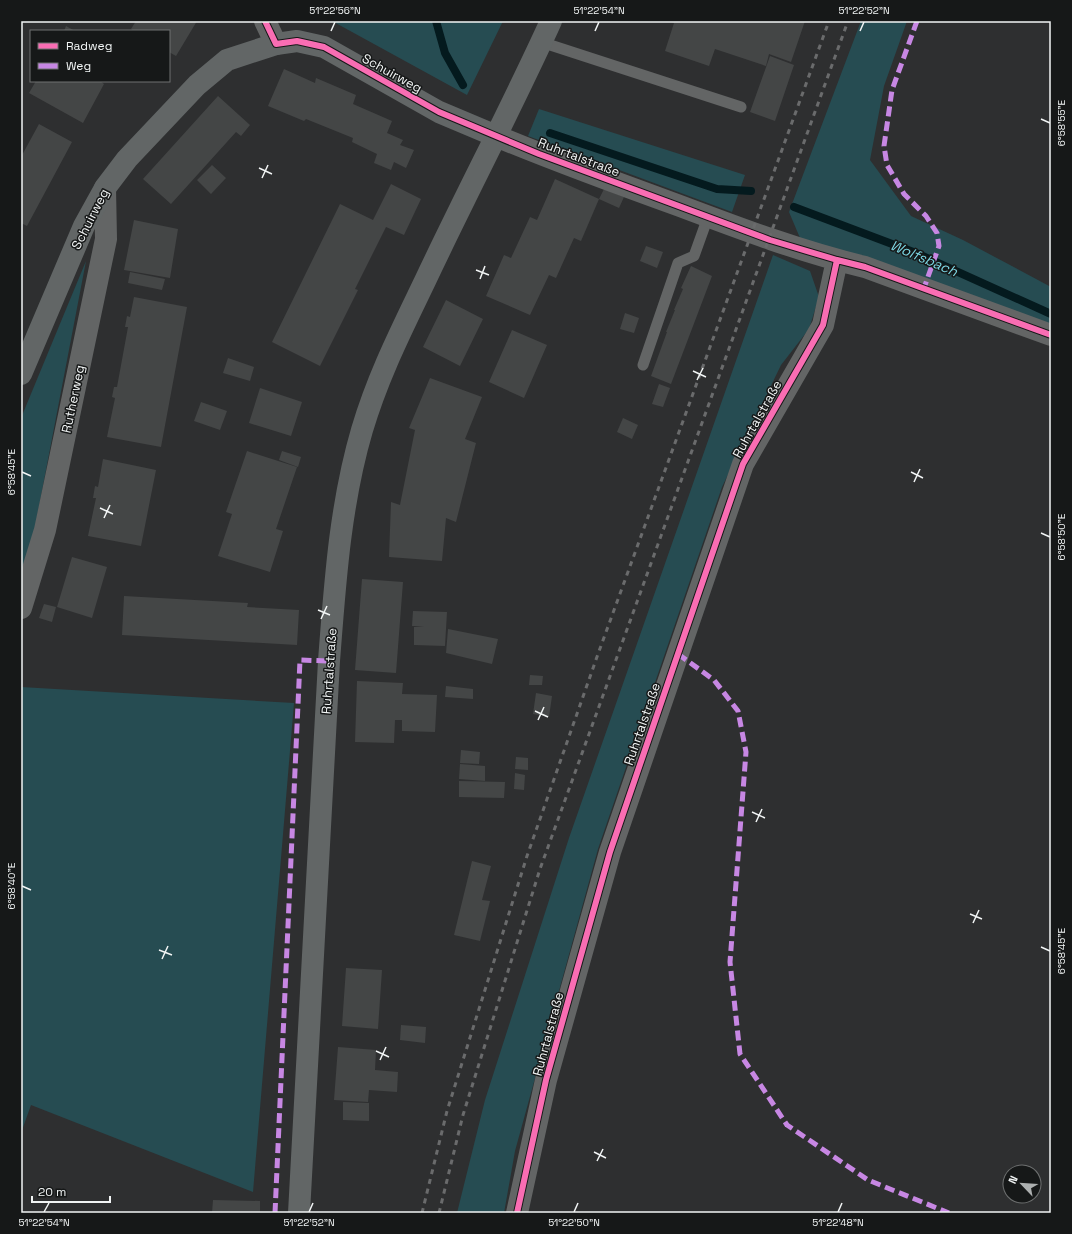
<svg xmlns="http://www.w3.org/2000/svg" width="1072" height="1234" font-family="'Space Grotesk',sans-serif">
	<rect width="100%" height="100%" fill="#2e2f30"/>
	<path fill="#264c52" d="M 332,21 L 503,21 L 467,95 Z
		M 861,21 L 907,21 L 884,86 L 870,160 L 911,216 L 963,240 L 1051,287 L 1051,329 L 800,238 L 789,212 Z
		M 539,109 L 745,175 L 732,212 L 528,136 Z
		M 773,255 L 810,271 L 819,297 L 809,329 L 781,365 L 722,487 L 598,849 L 515,1151 L 504,1213 L 457,1213 L 485,1100 L 569,838 Z
		M 86,261 L 32,543 L 21,575 L 21,418 Z
		M 21,687 L 294,703 L 253,1192 L 31,1105 L 21,1133 Z"/>
	<g fill="none" stroke-linecap="round" stroke-linejoin="round">
		<path stroke="#041a1e" stroke-width="8" d="M 436,21 L 445,53 L 463,85
			M 550,133 L 717,189 L 751,191
			M 794,207 L 916,253 L 1051,314"/>
	</g>
	<path fill="#444646" d="M 136,21 L 197,21 L 176,56 L 169,52 L 169,31 L 134,31 L 131,29 Z
		M 668,21 L 805,21 L 791,62 L 769,54 L 766,66 L 715,49 L 709,66 L 665,51 L 674,23 Z
		M 66,26 L 75,31 L 64,31 Z
		M 770,56 L 794,65 L 775,121 L 750,112 Z
		M 284,69 L 315,83 L 316,78 L 356,95 L 353,104 L 392,121 L 387,133 L 403,140 L 400,145 L 414,150 L 406,168 L 394,162 L 391,170 L 374,163 L 377,154 L 352,142 L 353,138 L 306,119 L 304,121 L 268,106 Z
		M 36,81 L 100,81 L 104,84 L 83,123 L 29,93 Z
		M 218,96 L 250,125 L 241,136 L 236,132 L 171,204 L 143,179 Z
		M 39,124 L 72,142 L 27,226 L 21,223 L 21,157 Z
		M 212,165 L 226,178 L 211,194 L 197,180 Z
		M 555,179 L 599,199 L 581,241 L 574,238 L 556,278 L 549,275 L 530,315 L 486,296 L 504,255 L 511,258 L 530,217 L 537,220 Z
		M 391,184 L 421,199 L 404,235 L 386,227 L 355,289 L 358,290 L 320,366 L 272,342 L 340,204 L 373,220 Z
		M 604,189 L 624,197 L 619,208 L 599,199 Z
		M 134,220 L 178,229 L 170,278 L 124,270 Z
		M 646,246 L 663,252 L 657,268 L 640,261 Z
		M 691,266 L 712,276 L 671,384 L 651,376 L 667,332 L 666,332 L 675,310 L 674,310 L 683,289 L 681,288 Z
		M 130,272 L 165,279 L 162,290 L 128,283 Z
		M 134,297 L 187,307 L 161,447 L 107,437 L 115,398 L 112,397 L 114,387 L 117,387 L 128,327 L 125,327 L 127,316 L 130,317 Z
		M 446,300 L 483,319 L 460,366 L 423,347 Z
		M 625,313 L 639,318 L 634,333 L 620,329 Z
		M 512,330 L 547,345 L 524,398 L 489,382 Z
		M 228,358 L 254,367 L 250,381 L 223,373 Z
		M 430,378 L 482,397 L 465,439 L 476,443 L 456,522 L 446,518 L 442,561 L 389,557 L 391,502 L 400,505 L 415,430 L 409,428 Z
		M 659,384 L 670,388 L 663,407 L 652,404 Z
		M 260,388 L 302,402 L 291,436 L 249,423 Z
		M 201,402 L 227,411 L 220,430 L 194,421 Z
		M 623,418 L 638,425 L 632,439 L 617,432 Z
		M 247,451 L 297,467 L 276,529 L 283,531 L 270,572 L 218,556 L 232,514 L 226,512 Z
		M 282,451 L 301,457 L 298,467 L 279,460 Z
		M 103,459 L 156,470 L 141,546 L 88,536 L 96,498 L 93,498 L 95,486 L 98,487 Z
		M 72,557 L 107,567 L 92,618 L 57,607 Z
		M 362,579 L 403,582 L 396,673 L 355,670 Z
		M 124,596 L 248,603 L 247,607 L 299,610 L 297,645 L 122,635 Z
		M 44,604 L 56,607 L 52,622 L 39,618 Z
		M 413,611 L 447,612 L 445,646 L 414,645 L 414,627 L 424,626 L 412,626 Z
		M 448,629 L 498,639 L 492,664 L 446,653 Z
		M 530,675 L 543,676 L 542,685 L 529,685 Z
		M 357,681 L 403,683 L 402,694 L 437,695 L 435,732 L 402,731 L 402,720 L 395,720 L 394,743 L 355,742 Z
		M 446,686 L 473,689 L 473,699 L 445,697 Z
		M 536,693 L 552,696 L 549,717 L 533,714 Z
		M 461,750 L 480,752 L 479,764 L 460,763 Z
		M 516,757 L 528,758 L 528,770 L 515,769 Z
		M 460,764 L 485,766 L 485,781 L 459,779 Z
		M 515,773 L 525,775 L 524,790 L 514,789 Z
		M 459,781 L 505,782 L 504,798 L 459,797 Z
		M 472,861 L 491,866 L 482,900 L 490,901 L 480,941 L 454,935 Z
		M 346,968 L 382,970 L 378,1029 L 342,1026 Z
		M 401,1025 L 426,1027 L 425,1043 L 400,1040 Z
		M 338,1047 L 376,1050 L 375,1070 L 398,1072 L 397,1092 L 369,1090 L 368,1102 L 334,1100 Z
		M 343,1102 L 369,1103 L 369,1121 L 343,1120 Z
		M 213,1200 L 260,1201 L 260,1213 L 212,1213 Z"/>
	<g fill="none" stroke-linecap="round" stroke-linejoin="round">
		<path stroke="#636565" stroke-width="11" d="M 541,42 L 741,107
			M 643,365 L 678,263 L 694,256 L 708,217"/>
		<path stroke="#636565" stroke-width="22" d="M 265,21 L 276,44
			M 496,136 C 556,161 619,184 680,206 C 741,229 802,252 865,267 L 1051,335
			M 21,608 L 45,530 L 106,239 L 105,188
			M 517,1213 L 546,1080 L 610,852 L 743,464 L 823,325 L 837,260"/>
		<path stroke="#626666" stroke-width="22" d="M 21,374 L 84,226 L 105,188 L 127,159 L 197,85 L 227,60 L 276,44 L 297,41 L 324,47 L 439,112 L 496,136
			M 299,1213 L 329,661 C 335,583 340,505 362,430 C 378,376 401,331 425,281 C 466,194 511,109 551,21"/>
		<path stroke="#6a6b6c" stroke-width="3" stroke-dasharray="5 5" stroke-linecap="butt" d="M 422,1213 L 447,1111 L 527,856 L 598,654 L 829,21
			M 439,1213 L 463,1115 L 540,869 L 848,21"/>
		<path stroke="#c787e3" stroke-width="5" stroke-dasharray="10 5" stroke-linecap="butt" d="M 917,21 L 892,90 L 884,146 L 887,165 L 904,194 L 926,216 L 937,233 L 939,246 L 924,288
			M 678,654 L 714,680 L 738,711 L 746,752 L 730,962 L 740,1054 L 787,1125 L 868,1180 L 949,1213
			M 275,1213 L 300,660 L 329,661"/>
		<g stroke="#161818" stroke-width="8">
			<path id="cycleway" d="M 265,21 L 276,44 L 297,41 L 324,47 L 439,112 L 539,154 L 770,240 L 837,260 L 865,267 L 1051,335
				M 517,1213 L 546,1080 L 610,852 L 743,464 L 823,325 L 837,260"/>
		</g>
		<use href="#cycleway" stroke="#f96db3" stroke-width="6"/>
	</g>
	<path fill="none" stroke="#f2f5f5" stroke-width="1.5" d="M 331,31 L 335,22M 595,31 L 599,22M 860,31 L 864,22M 1041,119 L 1050,123M 259,168 L 272,174M 262,178 L 268,165M 476,270 L 489,275M 480,279 L 485,266M 693,371 L 706,377M 697,380 L 703,368M 22,472 L 31,476M 911,472 L 923,478M 914,482 L 920,469M 100,508 L 113,514M 104,518 L 110,505M 1041,533 L 1050,537M 318,610 L 330,615M 321,619 L 327,606M 535,711 L 548,717M 538,720 L 544,707M 752,812 L 765,818M 756,822 L 762,809M 22,886 L 31,890M 970,914 L 982,919M 973,923 L 979,910M 1041,947 L 1050,951M 159,950 L 172,955M 162,959 L 168,946M 376,1051 L 389,1057M 380,1060 L 386,1047M 594,1152 L 606,1158M 597,1161 L 603,1149M 44,1212 L 49,1203M 309,1212 L 313,1203M 574,1212 L 578,1203M 838,1212 L 842,1203"/>
	<g text-anchor="middle" dominant-baseline="central" stroke-width="3" stroke-linejoin="round" paint-order="stroke">
		<g font-size="13" fill="#f2f5f5" stroke="#161818">
			<text transform="translate(392 73) rotate(29)">Schuirweg</text>
			<text transform="translate(579 157) rotate(21)">Ruhrtalstraße</text>
			<text transform="translate(90 219) rotate(-63)">Schuirweg</text>
			<text transform="translate(73 399) rotate(-78)">Rutherweg</text>
			<text transform="translate(757 419) rotate(-61)">Ruhrtalstraße</text>
			<text transform="translate(329 671) rotate(-86)">Ruhrtalstraße</text>
			<text transform="translate(642 724) rotate(-71)">Ruhrtalstraße</text>
			<text transform="translate(548 1034) rotate(-75)">Ruhrtalstraße</text>
		</g>
		<g font-size="14" font-style="italic" fill="#7cd8e5" stroke="#161818">
			<text transform="translate(924 258) rotate(23)">Wolfsbach</text>
		</g>
	</g>
	<rect width="1072" height="1234" fill="none" stroke="#161818" stroke-width="44"/>
	<rect x="30" y="30" width="140" height="52" fill="#161818" stroke="#6e7070"/>
	<rect x="38" y="43" width="20" height="6" fill="#f96db3" stroke="#6e7070"/>
	<text x="66" y="50" font-size="12" fill="#f2f5f5">Radweg</text>
	<rect x="38" y="63" width="20" height="6" fill="#c787e3" stroke="#6e7070"/>
	<text x="66" y="70" font-size="12" fill="#f2f5f5">Weg</text>
	<g transform="translate(1022 1184) rotate(295)"><circle r="19" fill="#161818" stroke="#6e7070"/>
	<path d="M0-3L7 15L0 10L-7 15Z" fill="#adb0b0"/>
	<text y="-6" font-size="11" font-weight="bold" text-anchor="middle" fill="#f2f5f5">N</text>
	</g>
	<path d="M32 1196v6h78v-6" fill="none" stroke="#f2f5f5" stroke-width="2"/>
	<text x="38" y="1196" font-size="12" fill="#f2f5f5" stroke="#161818" stroke-width="3" paint-order="stroke">20 m</text>
	<rect x="22" y="22" width="1028" height="1190" fill="none" stroke="#f2f5f5" stroke-width="1.5"/>
	<g font-size="10" text-anchor="middle" fill="#f2f5f5">
		<text x="335" y="14">51°22'56"N</text>
		<text x="599" y="14">51°22'54"N</text>
		<text x="864" y="14">51°22'52"N</text>
		<text transform="translate(1061 123) rotate(-90)" y="4">6°58'55"E</text>
		<text transform="translate(11 472) rotate(-90)" y="4">6°58'45"E</text>
		<text transform="translate(1061 537) rotate(-90)" y="4">6°58'50"E</text>
		<text transform="translate(11 886) rotate(-90)" y="4">6°58'40"E</text>
		<text transform="translate(1061 951) rotate(-90)" y="4">6°58'45"E</text>
		<text x="44" y="1226">51°22'54"N</text>
		<text x="309" y="1226">51°22'52"N</text>
		<text x="574" y="1226">51°22'50"N</text>
		<text x="838" y="1226">51°22'48"N</text>
	</g>
</svg>
